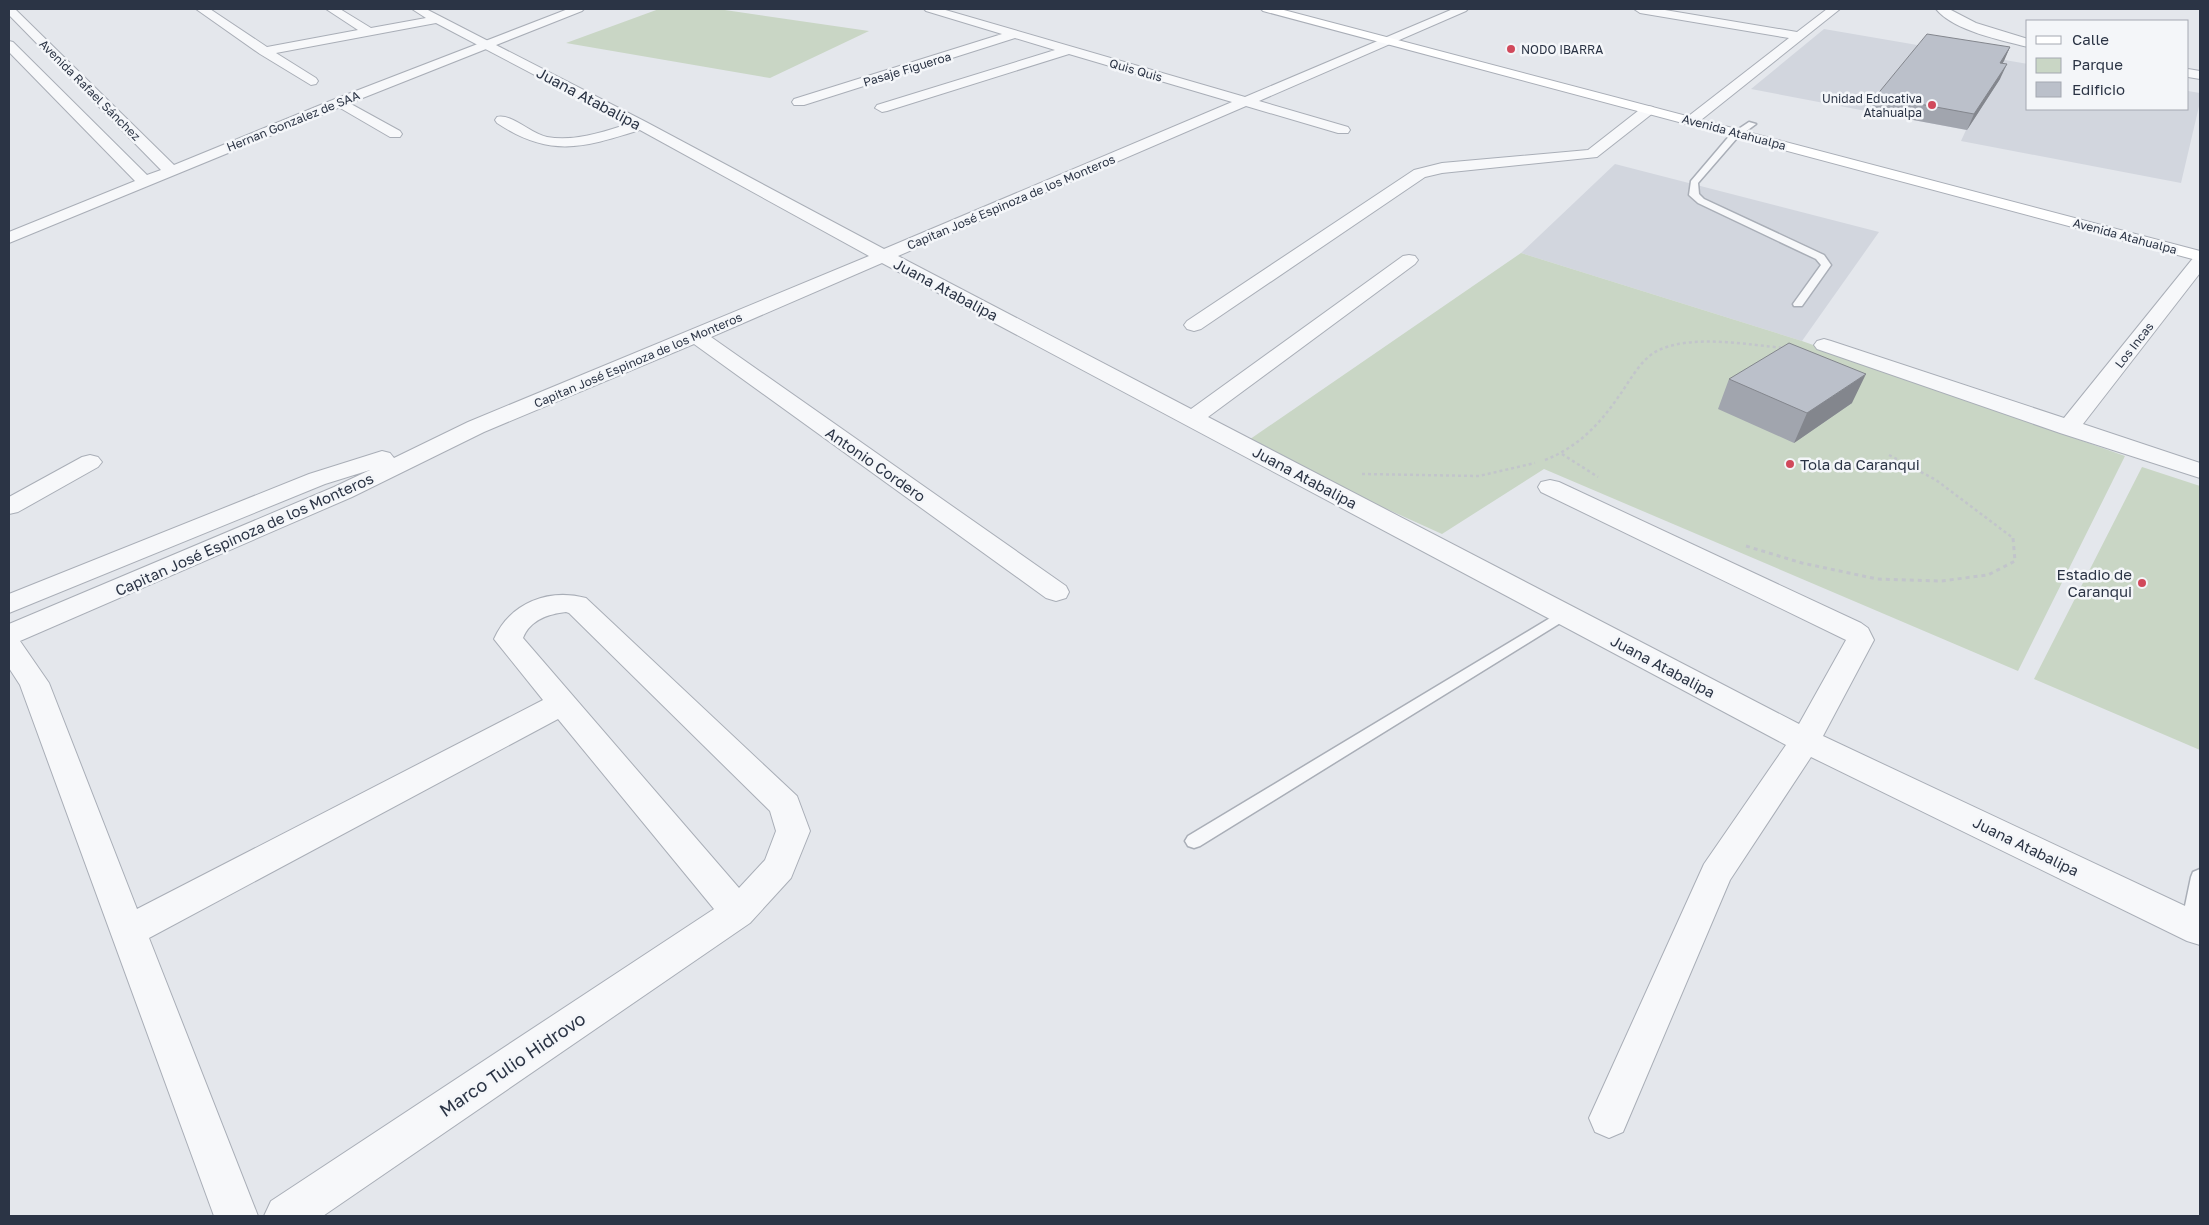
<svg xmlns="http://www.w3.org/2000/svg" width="2209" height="1225" font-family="'Golos Text',sans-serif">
	<rect width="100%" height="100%" fill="#e4e7ec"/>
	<path fill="#d2d6de" d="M 1824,29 L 2028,64 L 2028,109 L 2188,109 L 2188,91 L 2200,93 L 2200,102 L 2181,183 L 1961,141 L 1966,130 L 1751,89 Z
		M 1615,164 L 1879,232 L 1802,341 L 1521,253 Z"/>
	<path fill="#c9d6c5" d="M 659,9 L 718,9 L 869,31 L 770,78 L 566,43 Z
		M 1521,253 L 1802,341 L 2125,456 L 2018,671 L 1544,469 L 1442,534 L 1243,444 Z
		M 2142,467 L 2200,486 L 2200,750 L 2034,679 Z"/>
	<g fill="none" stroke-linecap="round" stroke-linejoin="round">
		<g stroke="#a9aeb7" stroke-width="3">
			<path id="service" d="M 1749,122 L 1756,124 L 1737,138 L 1698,183 L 1699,194 L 1704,199 L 1824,255 L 1831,265 L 1802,306 L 1794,306 L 1793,304 L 1821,265 L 1816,259 L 1698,203 L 1689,195 L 1691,181 L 1731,134 Z
				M 1565,609 L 1570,611 L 1573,614 L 1570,617 L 1200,846 L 1194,848 L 1188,846 L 1185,841 L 1188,836 Z
				M 2200,869 L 2200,926 L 2198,931 L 2191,933 L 2184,931 L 2181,925 L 2191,877 L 2193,872 Z"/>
		</g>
		<g stroke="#a9aeb7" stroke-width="2">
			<path id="minor" d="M 196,9 L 210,9 L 267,47 L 358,30 L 326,9 L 340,9 L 371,28 L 426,18 L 412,9 L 426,9 L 646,122 L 884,249 L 1232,102 L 1069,54 L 887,111 L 882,112 L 875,108 L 877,105 L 1055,50 L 1015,38 L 804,105 L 794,105 L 792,102 L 794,99 L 1002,34 L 926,11 L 924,9 L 942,9 L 1245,97 L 1453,9 L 1468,9 L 1466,11 L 1259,101 L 1348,127 L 1350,130 L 1348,133 L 1338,133 L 1246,106 L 898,256 L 1191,409 L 1403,256 L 1409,255 L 1415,256 L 1418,260 L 1415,264 L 1208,417 L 1799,724 L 1846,640 L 1541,492 L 1538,487 L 1541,482 L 1550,480 L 1559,482 L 1861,623 L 1868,628 L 1874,640 L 1823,736 L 2200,913 L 2200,945 L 2187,941 L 1811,757 L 1730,880 L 1623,1132 L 1609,1138 L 1595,1132 L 1589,1118 L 1704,864 L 1786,745 L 882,263 L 711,337 L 1066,586 L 1069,592 L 1066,598 L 1056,601 L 1046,598 L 694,344 L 484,432 L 352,497 L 20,641 L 49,683 L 137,909 L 543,700 L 494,639 C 510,603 548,588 586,598 L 797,796 L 810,831 L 791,878 L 750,923 L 323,1216 L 264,1216 L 271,1201 L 714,909 L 558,719 L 149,938 L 258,1216 L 214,1216 L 20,685 L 9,668 L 9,624 L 334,487 L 370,470 L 325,484 L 9,613 L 9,594 L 309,474 L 382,451 L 390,453 L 394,458 L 468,422 L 869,256 L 640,130 C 582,148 550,158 497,123 L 495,120 L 497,117 C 511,113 531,134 547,137 C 574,142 603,132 628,124 L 436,23 L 276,53 L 316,78 L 318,81 L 316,84 L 311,85 L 260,54 ZM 566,612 L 569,613 L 770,811 L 776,831 L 765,860 L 739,888 L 523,638 C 530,620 548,614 566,612 Z
				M 1634,9 L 1659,9 L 1797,32 L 1827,9 L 1840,9 L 1696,124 L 1686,124 L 1684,121 L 1686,118 L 1789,38 L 1640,13 Z
				M 1936,9 L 1949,9 L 1976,23 L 2028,39 L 2028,47 C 2001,40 1954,31 1936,9 Z
				M 2188,69 L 2200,71 L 2200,79 L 2188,77 Z
				M 340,98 L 400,131 L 402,134 L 400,137 L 390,137 L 335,105 L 333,102 Z
				M 1648,106 L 1653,107 L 1655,110 L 1653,113 L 1597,157 L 1442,173 L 1425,177 L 1201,329 L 1194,331 L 1187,329 L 1184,325 L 1187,321 L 1414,170 L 1442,163 L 1588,150 L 1643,107 Z
				M 2200,256 L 2200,273 L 2083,424 L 2200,463 L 2200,478 L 2060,433 L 1817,349 L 1814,345 L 1817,341 L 1824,339 L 1831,341 L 2064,418 L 2194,257 Z
				M 90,455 L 98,457 L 102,462 L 98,467 L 18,512 L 9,514 L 9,497 L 82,457 Z"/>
		</g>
		<g stroke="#a9aeb7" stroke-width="2">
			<path id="tertiary" d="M 9,9 L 15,9 L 174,165 L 335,99 L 568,9 L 584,9 L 582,11 L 345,105 L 9,243 L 9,232 L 135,181 L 9,52 L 9,41 L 13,42 L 147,175 L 161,170 L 9,15 Z"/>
		</g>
		<g stroke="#a9aeb7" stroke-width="2">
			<path id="secondary" d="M 1261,9 L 1280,9 L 2200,251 L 2200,261 L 1263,11 Z"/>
		</g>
		<path stroke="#c2c5cb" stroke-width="2.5" stroke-dasharray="3 3" stroke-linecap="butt" d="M 1562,454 L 1598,477
			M 1889,455 L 1936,480 L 2013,538
			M 1545,460 C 1578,447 1599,425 1619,396 C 1630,381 1641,358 1659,350 C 1694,334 1748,345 1785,348
			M 1362,474 L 1479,476 L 1535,463"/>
		<path stroke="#c2c5cb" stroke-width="3" stroke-dasharray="4 4" stroke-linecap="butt" d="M 1746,546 L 1802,563 L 1877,579 L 1941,581 L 1988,575 L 2015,561 L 2013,538 L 2011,536"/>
		<use href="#service" fill="#f7f8fa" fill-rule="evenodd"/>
		<use href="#minor" fill="#f7f8fa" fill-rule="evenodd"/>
		<use href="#tertiary" fill="#f7f8fa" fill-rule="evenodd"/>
		<use href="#secondary" fill="#fff" fill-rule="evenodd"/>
	</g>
	<path fill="#a1a5ae" d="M 2010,47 L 2002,64 L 2000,79 L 1967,130 L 1870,112 L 1876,96 Z
		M 1729,379 L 1852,403 L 1794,443 L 1718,409 Z"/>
	<path fill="#83868d" d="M 2010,47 L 2004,61 L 1993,78 L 2000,63 Z
		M 2007,64 L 2000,79 L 1967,130 L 1974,114 Z
		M 1866,374 L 1852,403 L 1794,443 L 1807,413 Z"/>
	<path fill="#bbc0ca" stroke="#83868d" d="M 1927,34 L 2010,47 L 2000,63 L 2007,64 L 1974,114 L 1876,96 Z
		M 1789,343 L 1866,374 L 1807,413 L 1729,379 Z"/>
	<g fill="#d1495b" stroke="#f4f6f9" stroke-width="2">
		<circle cx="1511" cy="49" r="5"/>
		<circle cx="1932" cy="105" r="5"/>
		<circle cx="1790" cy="464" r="5"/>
		<circle cx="2142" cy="583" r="5"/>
	</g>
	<g text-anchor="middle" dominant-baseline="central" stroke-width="5" stroke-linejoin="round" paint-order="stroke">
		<g font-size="12" fill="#2b3445" stroke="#f4f6f9" text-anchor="start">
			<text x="1521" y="49">NODO IBARRA</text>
			<text x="1922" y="98" text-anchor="end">Unidad Educativa<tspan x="1922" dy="14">Atahualpa</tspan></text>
		</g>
		<g font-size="12" fill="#2b3445" stroke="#f4f6f9">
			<text transform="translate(907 69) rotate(-17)">Pasaje Figueroa</text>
			<text transform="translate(1136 70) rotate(16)">Quis Quis</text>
			<text transform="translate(90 90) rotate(45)">Avenida Rafael Sánchez</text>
			<text transform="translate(293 121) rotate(-22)">Hernan Gonzalez de SAA</text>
			<text transform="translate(1734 132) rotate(15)">Avenida Atahualpa</text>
			<text transform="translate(1011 202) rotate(-23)">Capitan José Espinoza de los Monteros</text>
			<text transform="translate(2125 236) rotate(15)">Avenida Atahualpa</text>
			<text transform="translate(2134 345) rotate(-52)">Los Incas</text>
			<text transform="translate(638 360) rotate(-23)">Capitan José Espinoza de los Monteros</text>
		</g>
		<g font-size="15" fill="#2b3445" stroke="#f4f6f9">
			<text transform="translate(589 98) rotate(28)">Juana Atabalipa</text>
			<text transform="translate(946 289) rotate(28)">Juana Atabalipa</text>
			<text transform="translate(876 464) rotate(35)">Antonio Cordero</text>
			<text transform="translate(1305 477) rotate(28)">Juana Atabalipa</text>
			<text transform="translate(244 534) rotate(-24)">Capitan José Espinoza de los Monteros</text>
			<text transform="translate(1663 666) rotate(28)">Juana Atabalipa</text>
			<text transform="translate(2026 846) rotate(26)">Juana Atabalipa</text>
		</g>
		<g font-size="15" fill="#2b3445" stroke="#f4f6f9" text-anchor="start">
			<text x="1800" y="464">Tola da Caranqui</text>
			<text x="2132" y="574" text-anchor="end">Estadio de<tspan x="2132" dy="17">Caranqui</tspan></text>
		</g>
		<g font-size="18" fill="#2b3445" stroke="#f4f6f9">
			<text transform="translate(512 1064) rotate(-34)">Marco Tulio Hidrovo</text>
		</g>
	</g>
	<rect width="2209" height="1225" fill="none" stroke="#2b3445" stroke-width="20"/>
	<rect x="2026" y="20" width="162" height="90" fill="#f4f6f9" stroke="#a4a8b1"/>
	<rect x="2036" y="36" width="25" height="8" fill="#ffffff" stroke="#a4a8b1"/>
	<text x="2072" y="45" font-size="15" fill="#2b3445">Calle</text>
	<rect x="2036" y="58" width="25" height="15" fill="#c9d6c5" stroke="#a4a8b1"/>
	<text x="2072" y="70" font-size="15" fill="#2b3445">Parque</text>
	<rect x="2036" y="82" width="25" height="15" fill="#bbc0ca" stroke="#a4a8b1"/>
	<text x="2072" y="95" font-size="15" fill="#2b3445">Edificio</text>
</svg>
